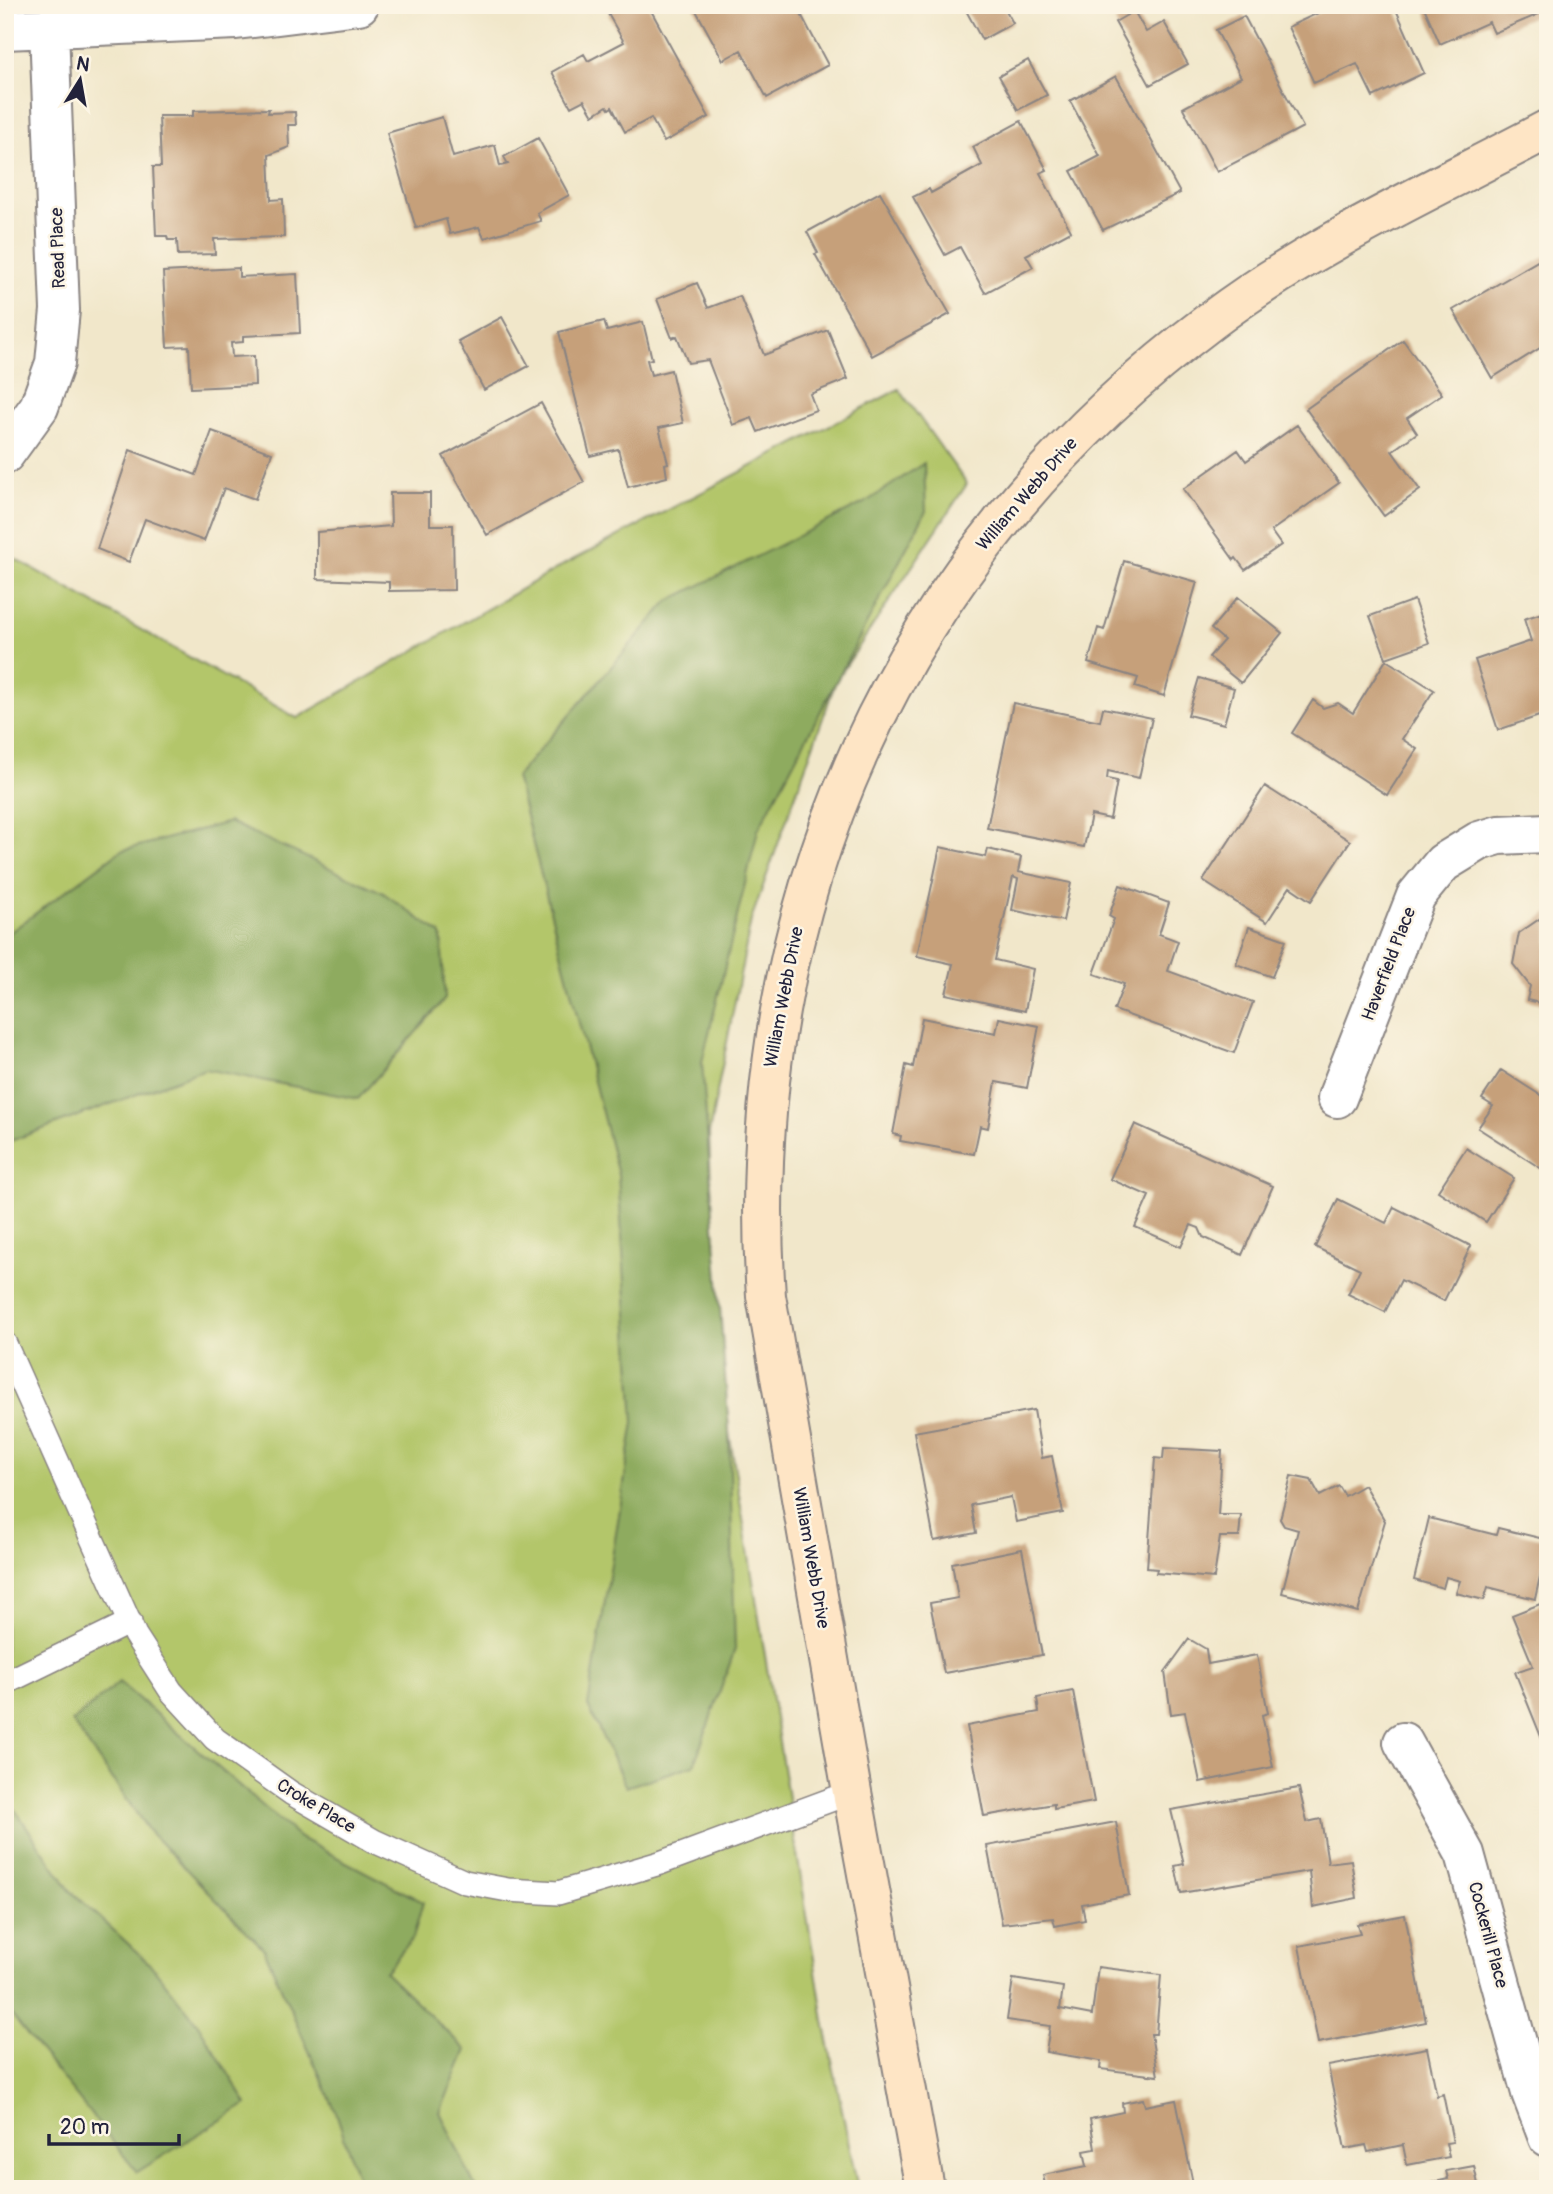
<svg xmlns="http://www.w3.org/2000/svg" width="1553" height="2194" font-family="Pangolin,sans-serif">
	<rect width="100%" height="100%" fill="#fcf5e5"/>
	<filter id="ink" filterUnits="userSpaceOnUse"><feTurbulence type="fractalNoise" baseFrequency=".0143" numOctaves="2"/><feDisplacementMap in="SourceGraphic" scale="14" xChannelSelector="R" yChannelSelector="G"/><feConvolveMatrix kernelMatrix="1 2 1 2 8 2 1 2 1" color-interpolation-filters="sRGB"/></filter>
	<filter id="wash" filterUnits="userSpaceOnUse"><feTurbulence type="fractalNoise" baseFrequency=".00686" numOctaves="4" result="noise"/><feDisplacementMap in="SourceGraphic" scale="28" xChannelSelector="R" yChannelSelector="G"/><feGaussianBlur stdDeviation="1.57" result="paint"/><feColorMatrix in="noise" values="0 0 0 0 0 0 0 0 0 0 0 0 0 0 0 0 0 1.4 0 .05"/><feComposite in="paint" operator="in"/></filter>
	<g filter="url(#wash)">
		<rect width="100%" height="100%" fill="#f1e7ca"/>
		<path fill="#b3c66a" stroke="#6a7452" stroke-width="2" d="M 899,389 L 967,484 L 836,681 L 751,920 L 709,1133 L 717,1358 L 824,2021 L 858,2189 L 5,2189 L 5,553 L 297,718 L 567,563 Z"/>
		<path fill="#8eab5e" stroke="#58664c" stroke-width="2" d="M 924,463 L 926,511 L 758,830 L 702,1062 L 729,1430 L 735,1649 L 694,1765 L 626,1787 L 588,1706 L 634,1422 L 618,1175 L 516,777 L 668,601 L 866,502 Z
			M 229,822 L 382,892 L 441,934 L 445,999 L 358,1099 L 205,1069 L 5,1143 L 5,936 L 120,851 Z
			M 119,1682 L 300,1838 L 423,1902 L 413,1938 L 385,1972 L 466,2050 L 440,2112 L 476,2189 L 361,2189 L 336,2112 L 264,1949 L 149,1831 L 72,1722 Z
			M 14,1808 L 70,1890 L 150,1964 L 198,2024 L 247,2104 L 137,2172 L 5,2007 L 5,1811 Z"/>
		<g id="blocks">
			<path fill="#c6a07a" d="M 624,5 L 648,5 L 709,117 L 664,142 L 651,118 L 625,132 L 612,107 L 609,109 L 607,106 L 593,115 L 584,100 L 571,107 L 552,72 L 584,54 L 588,61 L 624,42 L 608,14 Z
				M 693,5 L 796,5 L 828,65 L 767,98 L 741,50 L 723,60 Z
				M 963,5 L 1003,5 L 1013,23 L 982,40 Z
				M 1335,5 L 1394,5 L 1424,73 L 1373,97 L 1357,64 L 1314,83 L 1288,27 Z
				M 1423,5 L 1536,5 L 1539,14 L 1494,33 L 1489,22 L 1440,44 Z
				M 1134,11 L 1146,32 L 1164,22 L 1188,64 L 1150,85 L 1115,22 Z
				M 1244,16 L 1303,127 L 1217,172 L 1183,108 L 1241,77 L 1216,30 Z
				M 1028,60 L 1047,95 L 1018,110 L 999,76 Z
				M 1116,76 L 1180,193 L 1103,230 L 1071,171 L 1100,156 L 1070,101 Z
				M 269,109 L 268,113 L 295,112 L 296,125 L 288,125 L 289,147 L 269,155 L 271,200 L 283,199 L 284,237 L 214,239 L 215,254 L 178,255 L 177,240 L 168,240 L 167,236 L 156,236 L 153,167 L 161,167 L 159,116 L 193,116 L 193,111 Z
				M 442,117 L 453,157 L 495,145 L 500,166 L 508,164 L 504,157 L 538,138 L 569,195 L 537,213 L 541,221 L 484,238 L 479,227 L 450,234 L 446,219 L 416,228 L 387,133 Z
				M 1021,121 L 1047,170 L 1040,173 L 1071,231 L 1026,255 L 1033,267 L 985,293 L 960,247 L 945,255 L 913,197 L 929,189 L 931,193 L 982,165 L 973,147 Z
				M 880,192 L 950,314 L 872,356 L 815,254 L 818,253 L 807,232 Z
				M 1548,255 L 1548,343 L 1492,378 L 1453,310 Z
				M 239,268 L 239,277 L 297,274 L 300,333 L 243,336 L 243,342 L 231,343 L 232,357 L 254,356 L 255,385 L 191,388 L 189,346 L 167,347 L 163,272 Z
				M 697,283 L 708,308 L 740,296 L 764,355 L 828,330 L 848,379 L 810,394 L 816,410 L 758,432 L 752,418 L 733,425 L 708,360 L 688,363 L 677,336 L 672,338 L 657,299 Z
				M 502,317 L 529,366 L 484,390 L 458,341 Z
				M 604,321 L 607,331 L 643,322 L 652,359 L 647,360 L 651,375 L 671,370 L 683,423 L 659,428 L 668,463 L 665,464 L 667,477 L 628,487 L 618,449 L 590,456 L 559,332 Z
				M 1403,340 L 1442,394 L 1407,418 L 1417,433 L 1392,451 L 1420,490 L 1384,516 L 1306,409 Z
				M 541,403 L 584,482 L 487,535 L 443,456 Z
				M 1297,425 L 1339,483 L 1271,531 L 1281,545 L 1245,570 L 1236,558 L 1234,560 L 1183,489 L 1238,450 L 1246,461 Z
				M 212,431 L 272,453 L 255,499 L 224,488 L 204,541 L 145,519 L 129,562 L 97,549 L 130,450 L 196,475 Z
				M 390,493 L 430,493 L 430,525 L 453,525 L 454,590 L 389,591 L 389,582 L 317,579 L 317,532 L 391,526 Z
				M 1124,561 L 1197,582 L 1164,696 L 1135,687 L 1138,678 L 1088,663 L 1098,628 L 1104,630 Z
				M 1238,597 L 1282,633 L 1241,683 L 1209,657 L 1224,640 L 1211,629 Z
				M 1414,600 L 1429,643 L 1386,658 L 1370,616 Z
				M 1548,611 L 1548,713 L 1498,730 L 1475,660 L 1531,641 L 1524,619 Z
				M 1386,660 L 1434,690 L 1402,739 L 1417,749 L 1387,795 L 1292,733 L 1313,700 L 1323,708 L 1338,703 L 1353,713 Z
				M 1199,678 L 1234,688 L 1224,724 L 1188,715 Z
				M 1013,703 L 1100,721 L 1103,708 L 1152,718 L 1139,778 L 1108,771 L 1107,779 L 1117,781 L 1110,819 L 1091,815 L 1084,847 L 987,828 Z
				M 1265,786 L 1350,841 L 1311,901 L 1290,887 L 1267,922 L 1203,881 Z
				M 940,847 L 986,857 L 988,849 L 1021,857 L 1018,872 L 1071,883 L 1063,921 L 1012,910 L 1018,879 L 1013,877 L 995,960 L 1033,969 L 1025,1011 L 946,994 L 953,964 L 917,956 Z
				M 1120,885 L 1169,903 L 1159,934 L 1178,941 L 1168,971 L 1253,1002 L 1234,1053 L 1114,1010 L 1124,984 L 1094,974 L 1114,919 L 1109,916 Z
				M 1548,913 L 1548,1005 L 1527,1000 L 1530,986 L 1513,964 L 1519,933 Z
				M 1249,927 L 1286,940 L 1272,977 L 1236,964 Z
				M 922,1018 L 996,1033 L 999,1018 L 1039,1026 L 1027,1088 L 996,1082 L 988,1128 L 980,1126 L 974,1154 L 900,1141 L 901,1136 L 893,1134 L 906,1065 L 913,1067 Z
				M 1501,1070 L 1548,1100 L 1548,1173 L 1478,1128 L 1493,1106 L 1482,1099 Z
				M 1135,1124 L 1273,1186 L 1242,1255 L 1203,1237 L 1199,1228 L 1191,1225 L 1181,1247 L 1135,1227 L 1149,1196 L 1110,1179 Z
				M 1466,1148 L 1514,1178 L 1486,1222 L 1438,1191 Z
				M 1338,1199 L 1386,1223 L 1394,1207 L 1471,1246 L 1444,1301 L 1401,1280 L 1385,1312 L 1348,1294 L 1360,1269 L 1315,1247 Z
				M 1034,1410 L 1042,1458 L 1052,1456 L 1063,1513 L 1016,1522 L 1011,1497 L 971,1505 L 976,1533 L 934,1541 L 914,1432 Z
				M 1164,1448 L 1222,1451 L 1218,1515 L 1241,1515 L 1239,1537 L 1220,1537 L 1214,1578 L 1156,1573 L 1157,1569 L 1147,1568 L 1155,1458 L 1163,1459 Z
				M 1291,1476 L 1311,1480 L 1320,1496 L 1339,1486 L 1345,1496 L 1364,1485 L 1385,1521 L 1358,1612 L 1282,1593 L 1298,1530 L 1284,1526 L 1280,1519 Z
				M 1429,1518 L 1496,1535 L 1498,1528 L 1548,1540 L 1535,1599 L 1488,1587 L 1484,1600 L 1456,1593 L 1460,1581 L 1446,1577 L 1443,1588 L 1414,1580 Z
				M 1022,1549 L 1042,1655 L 944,1673 L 930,1603 L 958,1598 L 952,1563 Z
				M 1548,1601 L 1548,1754 L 1515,1672 L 1533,1666 L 1512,1615 Z
				M 1189,1639 L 1206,1649 L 1208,1664 L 1257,1655 L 1268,1713 L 1262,1715 L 1273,1767 L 1200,1782 L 1185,1712 L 1171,1714 L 1165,1672 Z
				M 1073,1691 L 1094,1802 L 1054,1809 L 1054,1804 L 984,1816 L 967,1726 L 1039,1712 L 1037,1698 Z
				M 1299,1788 L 1307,1822 L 1321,1819 L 1328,1863 L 1351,1860 L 1357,1898 L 1313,1907 L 1309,1871 L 1181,1893 L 1175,1866 L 1184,1864 L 1171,1810 Z
				M 1116,1822 L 1129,1895 L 1082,1904 L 1085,1920 L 1055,1926 L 1053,1918 L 1002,1924 L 987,1846 Z
				M 1405,1915 L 1426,2022 L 1318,2043 L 1299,1946 L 1360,1934 L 1357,1924 Z
				M 1098,1967 L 1161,1975 L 1156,2034 L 1151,2034 L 1158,2076 L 1100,2069 L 1101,2061 L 1046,2052 L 1050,2026 L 1007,2020 L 1013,1979 L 1063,1987 L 1060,2009 L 1092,2015 Z
				M 1427,2048 L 1437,2096 L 1443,2094 L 1453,2142 L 1446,2143 L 1449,2157 L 1407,2165 L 1403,2145 L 1368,2152 L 1366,2145 L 1345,2149 L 1328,2066 Z
				M 1143,2099 L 1145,2106 L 1176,2100 L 1194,2189 L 1046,2189 L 1043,2175 L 1087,2166 L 1084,2151 L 1095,2149 L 1090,2119 L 1123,2112 L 1122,2103 Z
				M 1474,2166 L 1479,2189 L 1405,2189 L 1448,2179 L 1446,2171 Z"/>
		</g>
	</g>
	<g filter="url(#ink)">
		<use href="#blocks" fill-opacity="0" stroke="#8a8482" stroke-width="2"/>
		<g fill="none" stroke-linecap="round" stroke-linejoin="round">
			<g stroke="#8a8482" stroke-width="26">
				<path id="service" d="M 5,1344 L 135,1635 L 171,1691 L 215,1739 L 291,1793 L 374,1841 L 465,1882 L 508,1890 L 558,1893 L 660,1863 L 852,1792
					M 5,1683 L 130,1622"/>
			</g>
			<g stroke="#8a8482" stroke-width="42">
				<path id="minor" d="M 5,30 L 236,20 L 359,5
					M 5,454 L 39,407 L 55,363 L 60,310 L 49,29
					M 1337,1098 L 1416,896 L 1443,863 L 1479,841 L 1499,835 L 1548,833
					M 1403,1742 L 1465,1854 L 1531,2093 L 1548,2138"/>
			</g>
			<g stroke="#8a8482" stroke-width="42">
				<path id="secondary" d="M 925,2189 L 852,1792 L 766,1296 C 739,903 897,556 1212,320 C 1314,243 1435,189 1548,129"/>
			</g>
			<use href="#service" stroke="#fff" stroke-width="23"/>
			<use href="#minor" stroke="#fff" stroke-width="38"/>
			<use href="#secondary" stroke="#fee5c5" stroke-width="38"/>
		</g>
	</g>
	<g text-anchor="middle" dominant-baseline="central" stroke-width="5" stroke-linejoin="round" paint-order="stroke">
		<g font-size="18" fill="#22223b" stroke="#fcf5e5">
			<text transform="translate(58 248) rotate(-92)">Read Place</text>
			<text transform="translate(1027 494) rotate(-49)">William Webb Drive</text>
			<text transform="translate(1389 964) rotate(-69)">Haverfield Place</text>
			<text transform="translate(784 997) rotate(-79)">William Webb Drive</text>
			<text transform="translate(811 1558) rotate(80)">William Webb Drive</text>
			<text transform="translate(316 1806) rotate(31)">Croke Place</text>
			<text transform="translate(1488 1935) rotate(75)">Cockerill Place</text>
		</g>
	</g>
	<rect width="1553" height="2194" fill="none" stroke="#fcf5e5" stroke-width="28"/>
	<g transform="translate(80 80) rotate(11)" stroke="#fcf5e5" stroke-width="5" paint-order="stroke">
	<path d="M0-5L12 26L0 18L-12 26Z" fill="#22223b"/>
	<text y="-10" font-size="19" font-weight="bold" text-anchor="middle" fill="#22223b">N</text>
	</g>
	<path d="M49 2134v10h130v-10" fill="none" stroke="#22223b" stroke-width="3.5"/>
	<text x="60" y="2134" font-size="21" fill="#22223b" stroke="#fcf5e5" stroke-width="5" paint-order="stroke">20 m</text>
</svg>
